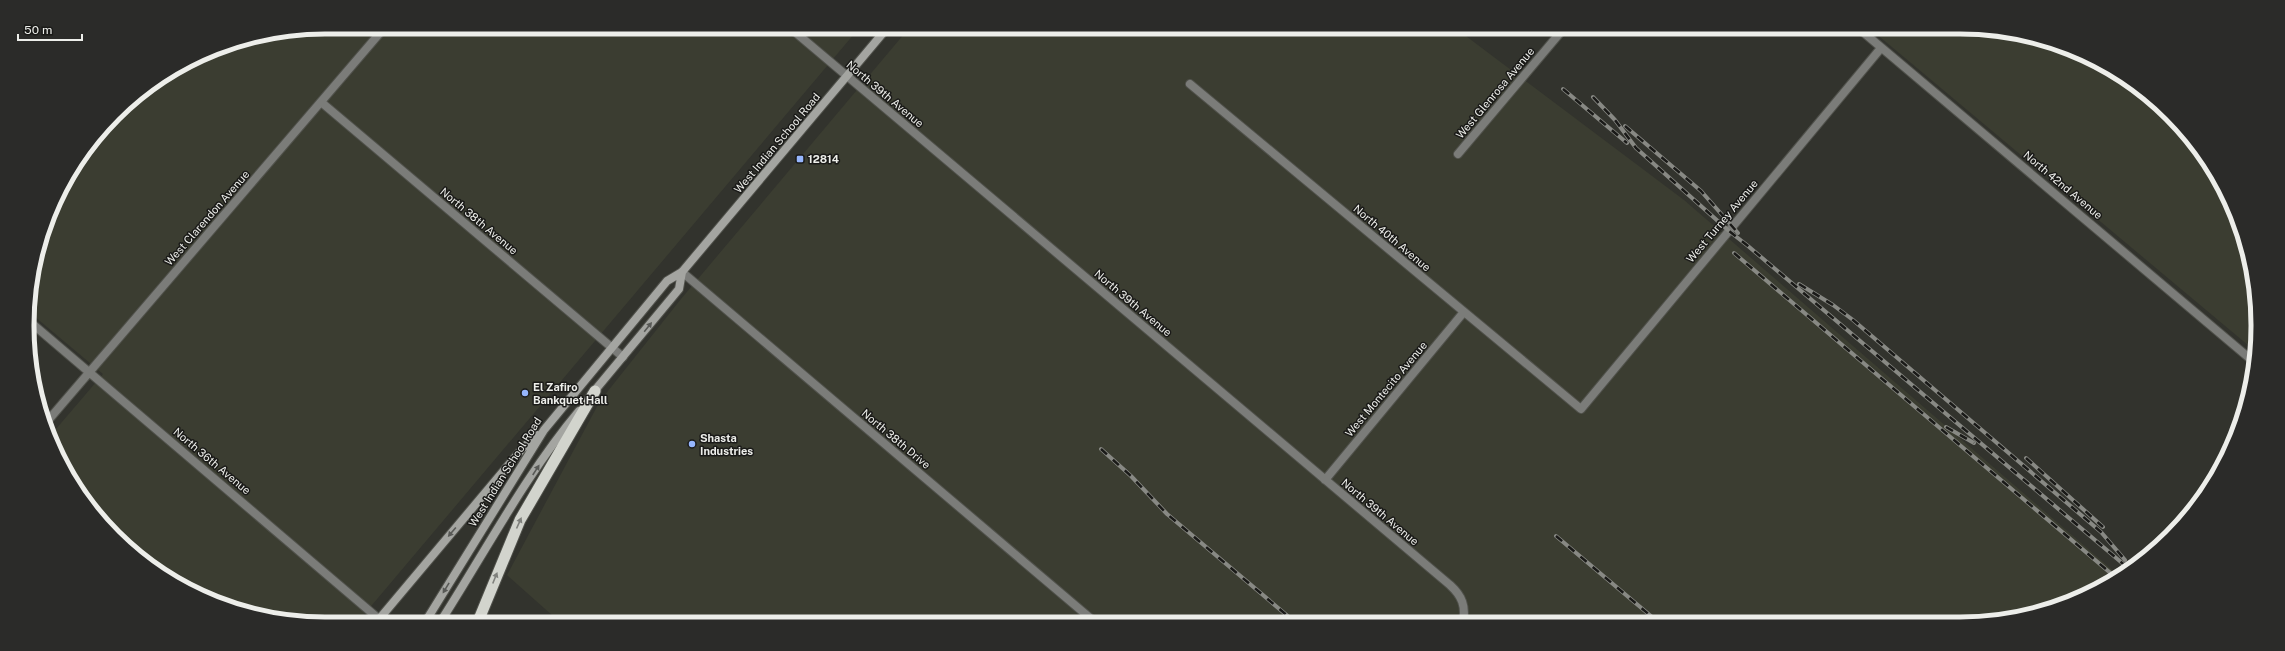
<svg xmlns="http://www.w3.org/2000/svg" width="2285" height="651" font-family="'Public Sans',sans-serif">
	<rect width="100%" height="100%" fill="#32332d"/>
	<path fill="#3b3d31" d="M 326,27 L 860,27 L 356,624 L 325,624 L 267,618 L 211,601 L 160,574 L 89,507 L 58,457 L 50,436 L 103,374 L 28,311 L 28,306 L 37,248 L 58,194 L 89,144 L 129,101 L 211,50 L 267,33 Z
		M 910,27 L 1454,27 L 1684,200 L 2117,574 L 2074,601 L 1998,621 L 562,624 L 507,575 L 600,401 L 681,299 Z
		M 1868,27 L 1959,27 L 2018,33 L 2074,50 L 2125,77 L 2170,114 L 2208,159 L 2235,211 L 2252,267 L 2258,325 L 2255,351 Z"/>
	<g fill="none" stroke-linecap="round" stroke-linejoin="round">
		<g stroke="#50514b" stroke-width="10">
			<path id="minor" d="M 789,27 L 1450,585 C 1462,596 1466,606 1463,622
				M 1857,27 L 2254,362
				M 1190,84 L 1581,409 L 1881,48
				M 321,102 L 623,357
				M 1458,154 L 1565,27
				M 682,272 L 1096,623
				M 29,321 L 379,619
				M 45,424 L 385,27
				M 1325,480 L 1463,313"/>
		</g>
		<g stroke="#50514b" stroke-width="10">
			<path id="secondary" d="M 591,395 L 679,289 L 682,272
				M 375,624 L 522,449 L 537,435
				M 424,624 L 544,430 L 667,281 L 682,272 L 888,27
				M 439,624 C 484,554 526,474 579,411"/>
		</g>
		<g stroke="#50514b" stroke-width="13">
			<path id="trunk" d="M 477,624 L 520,520 L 595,391"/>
		</g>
		<use href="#minor" stroke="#7b7c79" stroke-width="8"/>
		<use href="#secondary" stroke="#a4a5a1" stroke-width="8"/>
		<use href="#trunk" stroke="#d2d4cd" stroke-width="11"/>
		<g stroke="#888984" stroke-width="4">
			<path id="rail" d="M 1563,89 L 1627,143
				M 1593,97 L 1615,120 L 1636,148 L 1729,231 L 1748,246 L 2128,568
				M 1625,126 L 1701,191 L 1738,233
				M 1734,253 L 2114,576
				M 1799,284 L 1833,305 L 1853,320 L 2101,532 L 2125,560
				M 1946,427 L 1974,443
				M 1101,449 L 1131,476 L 1167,514 L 1296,623
				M 2026,458 L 2103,527
				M 1556,536 L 1658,622"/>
		</g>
		<use href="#rail" stroke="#1a1a18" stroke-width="2.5" stroke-dasharray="8" stroke-linecap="butt"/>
	</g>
	<defs><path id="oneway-solid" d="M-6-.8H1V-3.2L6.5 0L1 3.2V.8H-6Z"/></defs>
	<g fill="#585956">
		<use href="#oneway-solid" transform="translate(648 327) rotate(-51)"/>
		<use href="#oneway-solid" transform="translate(536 470) rotate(-57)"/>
		<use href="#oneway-solid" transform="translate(452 532) rotate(130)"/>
		<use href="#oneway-solid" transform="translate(446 588) rotate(121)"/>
	</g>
	<g fill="#7f807c">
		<use href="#oneway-solid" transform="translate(519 523) rotate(-66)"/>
		<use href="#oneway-solid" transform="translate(495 578) rotate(-68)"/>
	</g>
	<g fill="#96b6fd" stroke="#1a1a18" stroke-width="1.5">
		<rect x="796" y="155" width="8" height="8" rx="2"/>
		<circle cx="525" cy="393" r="4"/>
		<circle cx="692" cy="444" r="4"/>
	</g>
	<g text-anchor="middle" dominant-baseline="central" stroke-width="3" stroke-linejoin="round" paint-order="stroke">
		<g font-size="11" fill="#edeeea" stroke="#1a1a18">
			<text transform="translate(1495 93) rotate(-50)">West Glenrosa Avenue</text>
			<text transform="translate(885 94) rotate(40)">North 39th Avenue</text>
			<text transform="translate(777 143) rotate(-50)">West Indian School Road</text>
			<text transform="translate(2063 185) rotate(40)">North 42nd Avenue</text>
			<text transform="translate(207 218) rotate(-49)">West Clarendon Avenue</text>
			<text transform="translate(479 221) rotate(40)">North 38th Avenue</text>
			<text transform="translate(1722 221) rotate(-50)">West Turney Avenue</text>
			<text transform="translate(1392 238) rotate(40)">North 40th Avenue</text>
			<text transform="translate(1133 303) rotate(40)">North 39th Avenue</text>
			<text transform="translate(1386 389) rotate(-50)">West Montecito Avenue</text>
			<text transform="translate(896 439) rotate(40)">North 38th Drive</text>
			<text transform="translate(212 461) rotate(40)">North 36th Avenue</text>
			<text transform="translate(505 472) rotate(-58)">West Indian School Road</text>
			<text transform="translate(1380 512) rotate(40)">North 39th Avenue</text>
		</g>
		<g font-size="11" font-weight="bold" fill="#edeeea" stroke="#1a1a18" text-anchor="start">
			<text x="808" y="159">12814</text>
			<text x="533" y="387">El Zafiro<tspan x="533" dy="13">Bankquet Hall</tspan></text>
			<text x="700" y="438">Shasta<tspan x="700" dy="13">Industries</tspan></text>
		</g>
	</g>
	<path d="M0 0H2285V651H0ZM325 34H1960A291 291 0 0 1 2251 325V326A291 291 0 0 1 1960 617H325A291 291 0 0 1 34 326V325A291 291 0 0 1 325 34Z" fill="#2b2b29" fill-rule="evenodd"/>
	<path fill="none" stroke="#edeeea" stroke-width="5" d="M325 34H1960A291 291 0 0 1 2251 325V326A291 291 0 0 1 1960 617H325A291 291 0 0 1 34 326V325A291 291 0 0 1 325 34Z"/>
	<path d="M18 34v6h64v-6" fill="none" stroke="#edeeea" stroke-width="2"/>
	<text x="24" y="34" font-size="12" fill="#edeeea" stroke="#1a1a18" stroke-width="3" paint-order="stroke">50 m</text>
</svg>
